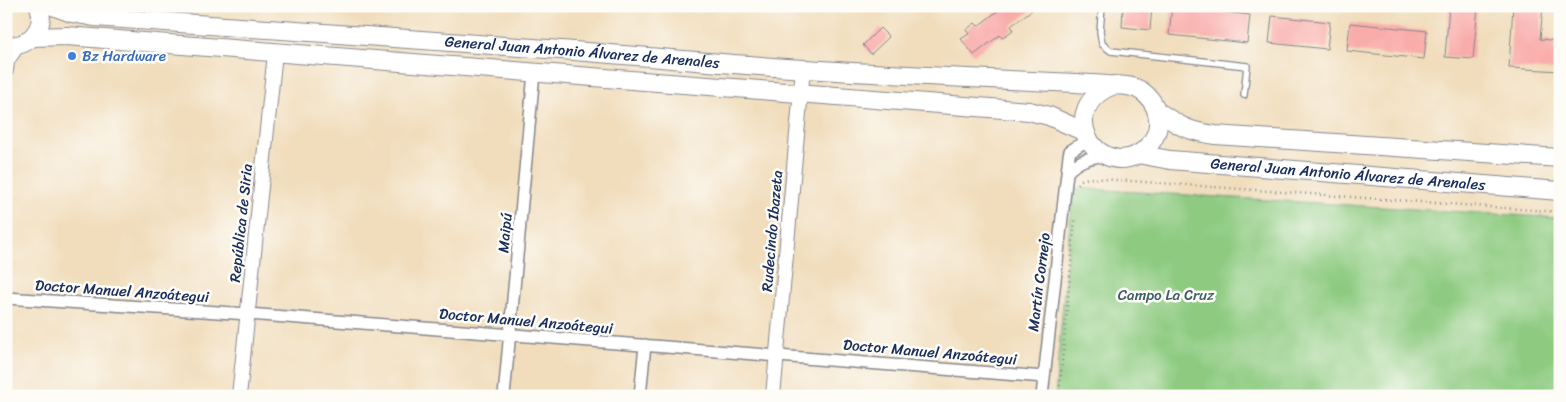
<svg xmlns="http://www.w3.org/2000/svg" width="1566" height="402" font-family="Sriracha,sans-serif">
	<rect width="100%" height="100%" fill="#fdfcf7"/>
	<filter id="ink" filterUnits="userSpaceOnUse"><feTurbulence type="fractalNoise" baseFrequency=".02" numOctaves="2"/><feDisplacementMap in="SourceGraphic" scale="10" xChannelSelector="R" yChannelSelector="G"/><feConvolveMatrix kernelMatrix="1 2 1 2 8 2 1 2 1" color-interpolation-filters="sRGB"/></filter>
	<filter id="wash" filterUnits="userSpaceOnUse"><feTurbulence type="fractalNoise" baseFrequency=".0096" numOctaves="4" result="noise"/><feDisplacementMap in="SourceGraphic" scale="20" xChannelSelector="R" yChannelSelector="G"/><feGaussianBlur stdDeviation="1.12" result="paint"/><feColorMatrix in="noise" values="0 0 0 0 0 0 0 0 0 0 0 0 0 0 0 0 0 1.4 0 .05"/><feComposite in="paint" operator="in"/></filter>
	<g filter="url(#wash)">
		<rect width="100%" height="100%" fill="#f1ddbc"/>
		<path fill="#8ecb81" stroke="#547d70" d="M 1073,188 L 1560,218 L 1560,396 L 1055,396 Z"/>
		<g id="blocks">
			<path fill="#f9adab" d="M 1004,6 L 1037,6 L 1011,26 L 1013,30 L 1002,38 L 1000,35 L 974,55 L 961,39 L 969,34 L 966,30 L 975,23 L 978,26 Z
				M 1123,6 L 1152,6 L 1150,30 L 1122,27 Z
				M 1172,6 L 1250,15 L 1247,43 L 1169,35 Z
				M 1449,6 L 1478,6 L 1473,59 L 1445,57 Z
				M 1513,6 L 1543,6 L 1540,39 L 1560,41 L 1560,71 L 1509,68 Z
				M 1272,16 L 1330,22 L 1327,49 L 1269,43 Z
				M 1350,23 L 1427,31 L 1424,59 L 1347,51 Z
				M 880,28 L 889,37 L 871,54 L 863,45 Z"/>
		</g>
	</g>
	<g filter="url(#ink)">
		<use href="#blocks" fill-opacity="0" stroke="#86868d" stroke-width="1"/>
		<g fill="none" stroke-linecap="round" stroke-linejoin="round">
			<g stroke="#86868d" stroke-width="8">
				<path id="service" d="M 1102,6 L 1100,31 L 1102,44 L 1111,51 L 1247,66 L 1244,95"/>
			</g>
			<g stroke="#86868d" stroke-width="14">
				<path id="minor" d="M 1067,172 C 1080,159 1089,158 1106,155
					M 6,298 L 248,314 L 1044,377
					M 504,396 L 534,73
					M 640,396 L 645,345
					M 1042,396 L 1069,155 L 1070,151 L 1089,139"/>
			</g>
			<g stroke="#86868d" stroke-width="16">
				<path id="tertiary" d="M 6,70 L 7,61 L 18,45
					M 239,396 L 275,53
					M 773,396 L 803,69"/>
			</g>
			<g stroke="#86868d" stroke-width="20">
				<g id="primary">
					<path id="s1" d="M 53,6 L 72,13 L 94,17 C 245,28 396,37 547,49 C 633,55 719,64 805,69 C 895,75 985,79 1076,83 C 1086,84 1097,84 1107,85 C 1128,85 1144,85 1155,107 C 1157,112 1159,119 1158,125 C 1157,137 1148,149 1137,155 C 1094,176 1055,107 1114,85"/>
					<path d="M 33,37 L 67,36 L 1029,111 L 1049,116 L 1085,132"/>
					<path d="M 6,45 C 28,49 47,28 39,6"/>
					<path d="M 1157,111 C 1180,126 1186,131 1215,135 L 1560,158"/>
					<path id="s2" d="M 1138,154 L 1170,160 L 1560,191"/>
				</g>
			</g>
			<path stroke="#86868d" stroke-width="2.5" stroke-dasharray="1 4" stroke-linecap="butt" d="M 1078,184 L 1081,180 L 1089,178 L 1560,212
				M 1059,396 L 1075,220"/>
			<use href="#service" stroke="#fff" stroke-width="5.5"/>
			<use href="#minor" stroke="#fff" stroke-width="11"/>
			<use href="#tertiary" stroke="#fff" stroke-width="14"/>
			<use href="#primary" stroke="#fff" stroke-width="18"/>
		</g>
	</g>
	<circle fill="#3f7fe0" stroke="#fdfcf7" stroke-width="2" cx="72" cy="56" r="5"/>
	<g text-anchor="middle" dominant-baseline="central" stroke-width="5" stroke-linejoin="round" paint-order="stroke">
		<g font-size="15" fill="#1b2f5e" stroke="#fdfcf7">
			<text stroke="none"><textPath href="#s1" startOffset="532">General Juan Antonio Álvarez de Arenales</textPath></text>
			<text stroke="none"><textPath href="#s2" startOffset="211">General Juan Antonio Álvarez de Arenales</textPath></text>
			<text transform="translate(241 223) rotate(-84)">República de Siria</text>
			<text transform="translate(772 231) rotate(-85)">Rudecindo Ibazeta</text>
			<text transform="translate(505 233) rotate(-85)">Maipú</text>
			<text transform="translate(1039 282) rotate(-83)">Martín Cornejo</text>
			<text transform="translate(122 291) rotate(4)">Doctor Manuel Anzoátegui</text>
			<text transform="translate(526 321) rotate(5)">Doctor Manuel Anzoátegui</text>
			<text transform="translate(930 352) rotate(5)">Doctor Manuel Anzoátegui</text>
		</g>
		<g font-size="15" fill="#366cbe" stroke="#fdfcf7" text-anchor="start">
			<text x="82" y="56">Bz Hardware</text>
		</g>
		<g font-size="15" fill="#3e5e68" stroke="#fdfcf7">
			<text x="1166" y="295">Campo La Cruz</text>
		</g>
	</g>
	<rect width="1566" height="402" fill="none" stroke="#fdfcf7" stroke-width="25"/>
</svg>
